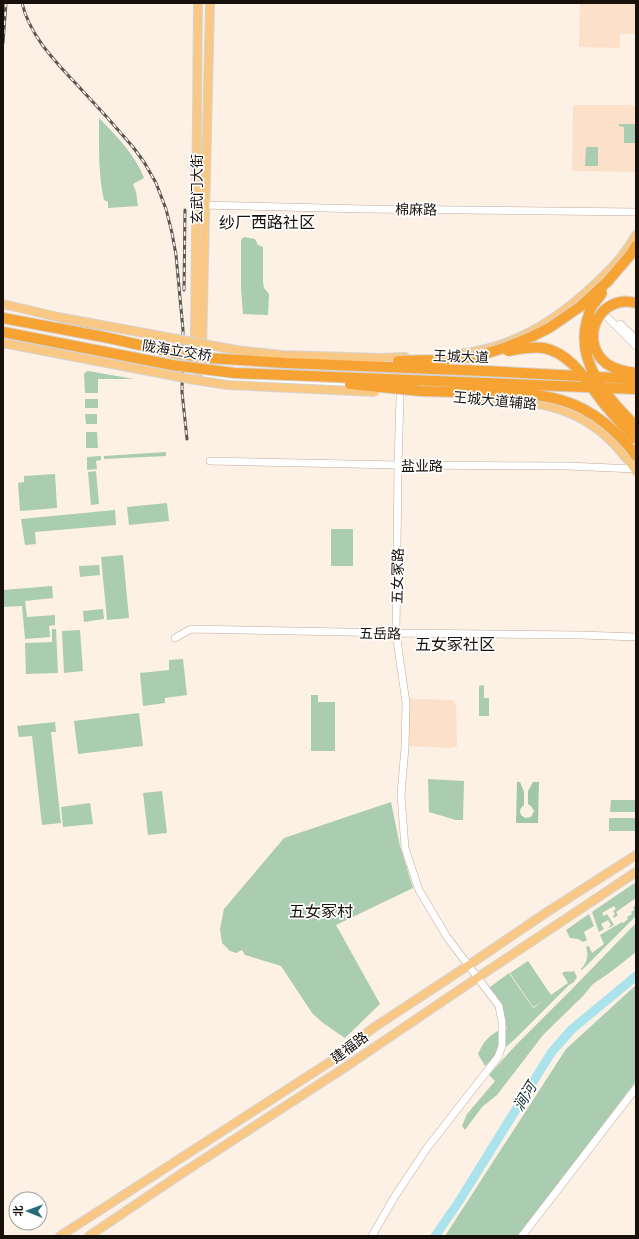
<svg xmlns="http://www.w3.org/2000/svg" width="639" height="1239" font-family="'Noto Sans','Noto Sans SC',sans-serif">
	<rect width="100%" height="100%" fill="#fdf0e5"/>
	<path fill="#fde0ca" d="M 580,3 L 636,3 L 636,34 L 620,34 L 620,48 L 579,47 Z
		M 573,105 L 636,105 L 636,172 L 572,171 Z
		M 409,697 L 414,699 L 452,700 L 456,705 L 457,746 L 450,748 L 407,746 L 409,721 Z"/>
	<path fill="#aaccb0" d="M 99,118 C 116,136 135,154 144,178 L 133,184 L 136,192 L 138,206 L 108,208 L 108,202 L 104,200 C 98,175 99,143 99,118 Z
		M 619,124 L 636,124 L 636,143 L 624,143 L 624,127 L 619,126 Z
		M 586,147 L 598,147 L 598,166 L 585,166 Z
		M 244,237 L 255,239 L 258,245 L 263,247 L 263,282 L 264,288 L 269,294 L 268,315 L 243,314 L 241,289 L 241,240 Z
		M 88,371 L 134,379 L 98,379 L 98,393 L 85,393 L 84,374 L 86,372 Z
		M 85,399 L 98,399 L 98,408 L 85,408 Z
		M 85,414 L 97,414 L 97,424 L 86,424 Z
		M 86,432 L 97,432 L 98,448 L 86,448 Z
		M 166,452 L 166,456 L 104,459 L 104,456 Z
		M 101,456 L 101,460 L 96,461 L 97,469 L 87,470 L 87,457 Z
		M 96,471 L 99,504 L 91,505 L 88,472 Z
		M 55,474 L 57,508 L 20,511 L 18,483 L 24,482 L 24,476 Z
		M 167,503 L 169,521 L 129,525 L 127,507 Z
		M 115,510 L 116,525 L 35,532 L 36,544 L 25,545 L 21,519 Z
		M 331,529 L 353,529 L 353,566 L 331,566 Z
		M 123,555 L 129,618 L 107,620 L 101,557 Z
		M 99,565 L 100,575 L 80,577 L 79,566 Z
		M 52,586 L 53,598 L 25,601 L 27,617 L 55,615 L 55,625 L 49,626 L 50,637 L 25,639 L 22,606 L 4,607 L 3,590 Z
		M 103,609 L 104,619 L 84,622 L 83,611 Z
		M 52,629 L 56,629 L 58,673 L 26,674 L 25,643 L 52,642 Z
		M 80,630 L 83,671 L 64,673 L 62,631 Z
		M 183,659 L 187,695 L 165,698 L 165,703 L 143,706 L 140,673 L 169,670 L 169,660 Z
		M 484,685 L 484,698 L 489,698 L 489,716 L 479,716 L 479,686 Z
		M 311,695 L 318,695 L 318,702 L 335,702 L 335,751 L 311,751 Z
		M 139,713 L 143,746 L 78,754 L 74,721 Z
		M 55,722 L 56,732 L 51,732 L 61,823 L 42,825 L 32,736 L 19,737 L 17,726 Z
		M 428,779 L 464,781 L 463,820 L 456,820 L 429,812 Z
		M 162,791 L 167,833 L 148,835 L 143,793 Z
		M 611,800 L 636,800 L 636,812 L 610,812 Z
		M 391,802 L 400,846 L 413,888 L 336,925 L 380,1004 L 345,1038 L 323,1023 L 312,1013 L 281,966 L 245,955 L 242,950 L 236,953 L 230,951 L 222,943 L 220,929 L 224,909 L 284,838 Z
		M 90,803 L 93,824 L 63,827 L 61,807 Z
		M 609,818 L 636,818 L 636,831 L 609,831 Z
		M 636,882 L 636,898 L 616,912 L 618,915 L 614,918 L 613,916 L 615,914 L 613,911 L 616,909 L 614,906 L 602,913 L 604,916 L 607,914 L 614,925 L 609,928 L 609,927 L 611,925 L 608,920 L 601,924 L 604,929 L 599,932 L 592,912 Z
		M 636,905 L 636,916 L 582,970 L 581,969 C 587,963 589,956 586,947 L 589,946 L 592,953 L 604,944 L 600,935 L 622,922 L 623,923 L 628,919 L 627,917 L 632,914 L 631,912 L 634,910 L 633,907 Z
		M 589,914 L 594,926 L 584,932 L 587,940 L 583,942 L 578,939 L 570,938 L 566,930 Z
		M 636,923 L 636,952 L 612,971 L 593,984 L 582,997 L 543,1035 L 497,1095 L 482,1107 L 465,1130 L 462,1126 L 467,1114 L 495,1081 L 489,1075 L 515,1046 L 573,988 Z
		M 528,961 L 551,995 L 568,983 L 562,973 C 567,970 569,973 574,971 L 577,977 L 574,982 L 569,985 L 517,1037 L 485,1066 L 478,1054 C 484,1040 490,1035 503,1028 L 505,1030 L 507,1029 L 500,1014 L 486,990 L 509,973 L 533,1008 L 544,1001 L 533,1007 L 510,973 Z
		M 636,985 L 636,1081 L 531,1219 L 517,1236 L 445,1236 L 566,1049 Z"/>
	<path fill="#a1c7a8" d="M 517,782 L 520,782 L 524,792 L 524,805 C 518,809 519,816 526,818 L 531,817 L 534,811 L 531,806 L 528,804 L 528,791 L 533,782 L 539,782 L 538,823 L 516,823 Z"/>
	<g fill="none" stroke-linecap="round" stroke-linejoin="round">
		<path stroke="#aae3ec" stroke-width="9" d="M 435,1236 L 458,1203 L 551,1053 L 571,1030 L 636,976"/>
		<g stroke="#c1ac9b" stroke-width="8">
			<path id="minor" d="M 200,205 L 365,209 L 636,212
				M 591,301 L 636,346
				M 620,324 L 636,339
				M 202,348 L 231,353
				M 199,374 L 243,380 L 347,387
				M 210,461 L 398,465 L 568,466 L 635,469
				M 175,638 L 191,629 L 396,633 L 581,635 L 636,637
				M 372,1236 L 395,1196 L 427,1148 L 498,1057 L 502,1046 L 502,1022 L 499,1006 L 447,937 L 419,890 L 405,848 L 401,795 L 405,747 L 406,703 L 396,633 L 398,465 L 401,364
				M 522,1236 L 636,1088"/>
		</g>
		<g stroke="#d5d4d3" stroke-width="10">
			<path id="major" d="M 198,3 L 195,336 L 195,347 L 199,374
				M 202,348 L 210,3
				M 458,354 C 510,349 556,321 593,286 C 610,270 625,255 636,235
				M 381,358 L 405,357
				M 470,397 C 529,401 580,402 621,452 C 626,458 632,464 636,471
				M 60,1236 L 336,1058 L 373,1028 L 469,965 L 547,912 L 636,855
				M 89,1236 L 181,1174 L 344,1068 L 480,976 L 636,872"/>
		</g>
		<g stroke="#d5d4d3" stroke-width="12">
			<path id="highway" d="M 63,319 L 98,334
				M 58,352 L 94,353"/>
		</g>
		<use href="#minor" stroke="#fff" stroke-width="7"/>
		<use href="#major" stroke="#fac885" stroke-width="8"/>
		<use href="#highway" stroke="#f6a333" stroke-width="10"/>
		<g stroke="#5e554e" stroke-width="3">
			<path id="rail" d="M 22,3 C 30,37 57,63 80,88 C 98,107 116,127 133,147 L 144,162 L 156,183 L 166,209 L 172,233 L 176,255 L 183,330 L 182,392 L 187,439
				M 3,43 L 6,3
				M 184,290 L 185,210"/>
		</g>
		<use href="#rail" stroke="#fff" stroke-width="1.5" stroke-dasharray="4.5" stroke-linecap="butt"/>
		<g stroke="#d5d4d3" stroke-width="10" stroke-linecap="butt">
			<path id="major-bridge" d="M 3,304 L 58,317 L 236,350 L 282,355 L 381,358
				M 3,343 L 195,380 L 228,385 L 375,392"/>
		</g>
		<g stroke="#d5d4d3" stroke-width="12" stroke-linecap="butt">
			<path id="highway-bridge" d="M 602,293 C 599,298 594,303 591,308 C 589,311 589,316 587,320 C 575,362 608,399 636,426
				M 636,303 C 599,293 577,341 607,364 C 615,369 627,372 636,373
				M 3,318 L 109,338 L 175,353 L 208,358 L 286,363 L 485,371 L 636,379
				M 3,332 L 172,365 L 234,373 L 636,389
				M 508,351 C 520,349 532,346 544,348 C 573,354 588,384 605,405 C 615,417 625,428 636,439
				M 398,361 L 434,360 L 474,357 L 504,348 L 533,336 L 549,328 L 581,306 L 608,281 L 631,254 L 636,246
				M 350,384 L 421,391 L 527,394 C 562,397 588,407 614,431 C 622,439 630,446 636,456"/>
		</g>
		<use href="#major-bridge" stroke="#fac885" stroke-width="8"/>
		<use href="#highway-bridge" stroke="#f6a333" stroke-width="10"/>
	</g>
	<g text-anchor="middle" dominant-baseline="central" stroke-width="3.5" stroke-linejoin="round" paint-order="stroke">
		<g font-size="14" fill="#18110b" stroke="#fff">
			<text transform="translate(196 189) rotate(-90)">玄武门大街</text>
			<text transform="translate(416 209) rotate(1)">棉麻路</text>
			<text transform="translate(177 350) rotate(9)">陇海立交桥</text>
			<text transform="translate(461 356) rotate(2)">王城大道</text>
			<text transform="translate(495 400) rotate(5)">王城大道辅路</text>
			<text x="422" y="465">盐业路</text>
			<text transform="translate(397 576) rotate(-89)">五女冢路</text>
			<text transform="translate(380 633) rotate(1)">五岳路</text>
			<text transform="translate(349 1047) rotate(-37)">建福路</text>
		</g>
		<g font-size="15" font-style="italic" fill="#143136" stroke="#fff">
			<text transform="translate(524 1096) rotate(-58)">涧河</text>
		</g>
		<g font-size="16" fill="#18110b" stroke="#fff">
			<text x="267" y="222">纱厂西路社区</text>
			<text x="455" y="644">五女冢社区</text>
			<text x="321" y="911">五女冢村</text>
		</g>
	</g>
	<rect width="639" height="1239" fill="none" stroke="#18110b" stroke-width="8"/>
	<g transform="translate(28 1211) rotate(271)"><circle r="19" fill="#ffffff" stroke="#a3a09d"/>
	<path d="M0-3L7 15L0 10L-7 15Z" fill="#266b7b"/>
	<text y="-6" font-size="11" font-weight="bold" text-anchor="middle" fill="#18110b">北</text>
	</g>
</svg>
